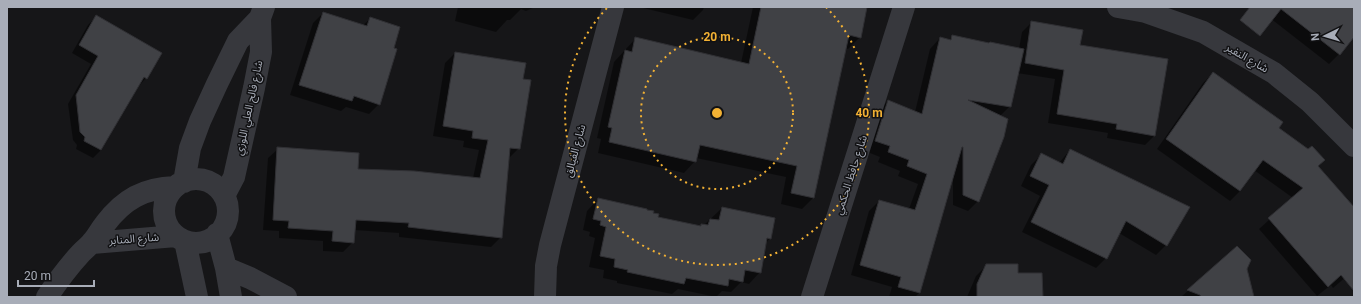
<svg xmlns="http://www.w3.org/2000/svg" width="1361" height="304" font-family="Roboto,'Noto Sans Arabic',sans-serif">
	<rect width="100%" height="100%" fill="#161618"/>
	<path fill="#0007" d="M 458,7 L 535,7 L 526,11 L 521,9 L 510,20 L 507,20 L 496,32 L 455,21 Z
		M 639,7 L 704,7 L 703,10 L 693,20 Z
		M 753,7 L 866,7 L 860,37 L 848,49 L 845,48 L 813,198 L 802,209 L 781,204 L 786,177 L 696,158 L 695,161 L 684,173 L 598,153 L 601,139 L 597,138 L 614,62 L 636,38 L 741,63 Z
		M 1278,7 L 1354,7 L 1354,35 L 1339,54 L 1329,64 L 1270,18 Z
		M 323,13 L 362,26 L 370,19 L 379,104 L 369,114 L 346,107 L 341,111 L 290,95 L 313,23 Z
		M 96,17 L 146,78 L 139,86 L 101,150 L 93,158 L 76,149 L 77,145 L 73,140 L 68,104 L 91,64 L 72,53 L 88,25 Z
		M 1032,22 L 1079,46 L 1155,135 L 1145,145 L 1107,138 L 1108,133 L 1048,123 L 1055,79 L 1017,73 L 1010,106 L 1000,116 L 978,201 L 968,211 L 953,205 L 953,174 L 919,293 L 915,297 L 889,297 L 892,287 L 851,275 L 869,211 L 879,201 L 909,209 L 918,184 L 898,176 L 900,171 L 878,162 L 880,157 L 865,151 L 878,111 L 888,101 L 915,112 L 930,49 L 940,38 L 948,41 L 953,36 L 1019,49 L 1022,32 Z
		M 455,53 L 522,80 L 519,148 L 508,159 L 501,237 L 491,247 L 399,237 L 399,233 L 354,230 L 353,242 L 343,252 L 323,251 L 323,241 L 279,238 L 279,231 L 263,230 L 268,158 L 278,149 L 357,170 L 473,178 L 479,150 L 463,147 L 464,141 L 433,136 L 445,63 Z
		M 1213,73 L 1278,128 L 1317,166 L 1354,209 L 1354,270 L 1333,288 L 1331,285 L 1317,296 L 1259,229 L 1293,198 L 1254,170 L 1240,191 L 1230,201 L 1157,149 L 1203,83 Z
		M 1070,150 L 1166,245 L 1156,255 L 1119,233 L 1106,258 L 1096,268 L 1022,232 L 1040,196 L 1021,186 L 1031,165 L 1041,155 L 1059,163 Z
		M 598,199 L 652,214 L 657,218 L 699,227 L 701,225 L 704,225 L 722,208 L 770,238 L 766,243 L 760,272 L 749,284 L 741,282 L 731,292 L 722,291 L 716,297 L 678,289 L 672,294 L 617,283 L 617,281 L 603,278 L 604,270 L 589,267 L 595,238 L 589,236 L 590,232 L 583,230 L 587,211 Z
		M 1237,247 L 1246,269 L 1253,297 L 1181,297 Z
		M 987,265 L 1017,274 L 1042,297 L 967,297 L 976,276 Z"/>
	<path fill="#404145" stroke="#303034" d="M 761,7 L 867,7 L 861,38 L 849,35 L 814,198 L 791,193 L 797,166 L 700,145 L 696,162 L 609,142 L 612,128 L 608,127 L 625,50 L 632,52 L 635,37 L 749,64 Z
		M 1250,7 L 1354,7 L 1354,37 L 1340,55 L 1281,9 L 1260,36 L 1240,20 Z
		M 323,12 L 367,26 L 370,17 L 400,27 L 394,48 L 397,49 L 380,105 L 354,96 L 352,101 L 299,85 Z
		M 96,15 L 162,53 L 147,79 L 144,77 L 101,150 L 84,141 L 85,137 L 80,132 L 76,95 L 98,56 L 79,45 Z
		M 1031,21 L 1083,30 L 1080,45 L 1168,59 L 1155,136 L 1116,129 L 1117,124 L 1057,114 L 1064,70 L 1025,63 Z
		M 952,35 L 989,43 L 990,42 L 1024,49 L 1011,107 L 968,100 L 1008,119 L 1004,137 L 979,202 L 963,195 L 963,147 L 962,147 L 920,293 L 898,287 L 901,277 L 860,265 L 879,200 L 915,210 L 927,174 L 907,166 L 909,160 L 888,152 L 890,146 L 875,141 L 888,100 L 922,114 L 940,37 L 951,40 Z
		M 455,52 L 526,63 L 523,79 L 531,80 L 520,149 L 510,148 L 502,238 L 408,227 L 409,223 L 356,220 L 354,243 L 332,241 L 333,231 L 288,228 L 289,221 L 273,220 L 277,147 L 359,153 L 358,169 L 414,171 L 480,178 L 488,140 L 472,138 L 473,131 L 443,126 Z
		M 1213,72 L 1283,122 L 1279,128 L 1308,149 L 1312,146 L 1325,160 L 1318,166 L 1354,207 L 1354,291 L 1341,275 L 1328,287 L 1268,218 L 1303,188 L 1263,160 L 1240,191 L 1166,139 Z
		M 1070,149 L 1190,207 L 1167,246 L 1126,221 L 1107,259 L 1031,222 L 1049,185 L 1030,176 L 1041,153 L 1063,164 Z
		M 598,198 L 647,209 L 647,210 L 654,211 L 653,213 L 659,214 L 658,217 L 701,226 L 701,224 L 708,225 L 710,219 L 719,220 L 722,207 L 775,218 L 771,239 L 767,238 L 761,273 L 745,270 L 743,282 L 729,279 L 728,286 L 686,278 L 684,284 L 627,272 L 628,270 L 614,267 L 615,259 L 600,256 L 606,227 L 600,225 L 601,221 L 593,219 Z
		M 1237,246 L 1251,260 L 1247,269 L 1254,297 L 1201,297 L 1200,295 L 1187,290 Z
		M 986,264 L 1018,264 L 1018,273 L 1042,273 L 1043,297 L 977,297 L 977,284 Z"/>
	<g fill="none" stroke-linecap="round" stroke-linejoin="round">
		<path stroke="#37383d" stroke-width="22" d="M 1118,7 L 1146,12 L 1203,32 L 1274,73 L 1310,102 L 1354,146
			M164 211a32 32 0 1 1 64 0a32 32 0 1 1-64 0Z
			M 184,182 L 190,148 L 200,121 L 217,84 L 238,41 L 260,18
			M 224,196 L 234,177 L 254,88 L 261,52 L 260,18 L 264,7
			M 217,234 L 226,268 L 231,297
			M 185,241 L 197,297
			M 92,243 L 176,236
			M 226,268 L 250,278 L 286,297
			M 47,297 C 57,282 69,266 81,253 C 85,249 89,246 92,242 C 97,237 100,230 105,224 C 124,199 144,188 175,187
			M 545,297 L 546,266 L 550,245 L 613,7
			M 812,297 L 904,7"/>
	</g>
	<g fill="none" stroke="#f2b134" stroke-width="2" stroke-dasharray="2 4">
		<circle cx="717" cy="113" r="76"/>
		<path d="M826 7A152 152 0 1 1 608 7"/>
	</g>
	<g text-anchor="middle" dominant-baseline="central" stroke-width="3" stroke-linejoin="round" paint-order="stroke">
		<g font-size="11" fill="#a8adb8" stroke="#111113">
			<text transform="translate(1247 58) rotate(30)">شارع النفير</text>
			<text transform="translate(249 108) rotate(-78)">شارع فالح العلي اللوزي</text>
			<text transform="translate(575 151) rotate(-75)">شارع الفيالق</text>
			<text transform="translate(851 175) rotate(-72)">شارع حافظ الحكمي</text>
			<text transform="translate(134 239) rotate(-4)">شارع المنابر</text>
		</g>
	</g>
	<circle cx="717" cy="113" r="6" fill="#f2b134" stroke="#111113" stroke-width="2"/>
	<g font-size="12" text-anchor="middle" font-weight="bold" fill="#f2b134" stroke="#111113" stroke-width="3" stroke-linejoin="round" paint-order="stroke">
		<text x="717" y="41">20 m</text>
		<text x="869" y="117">40 m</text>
	</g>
	<rect width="1361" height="304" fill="none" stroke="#a8adb8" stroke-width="16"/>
	<g transform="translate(1325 36) rotate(265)" stroke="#111113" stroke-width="3" paint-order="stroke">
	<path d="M0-3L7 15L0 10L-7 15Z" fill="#a8adb8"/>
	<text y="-6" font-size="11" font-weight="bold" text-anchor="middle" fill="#a8adb8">N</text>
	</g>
	<path d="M18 280v6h76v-6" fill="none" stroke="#a8adb8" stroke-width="2"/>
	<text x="24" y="280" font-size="12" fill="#a8adb8" stroke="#111113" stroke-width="3" paint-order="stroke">20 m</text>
</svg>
